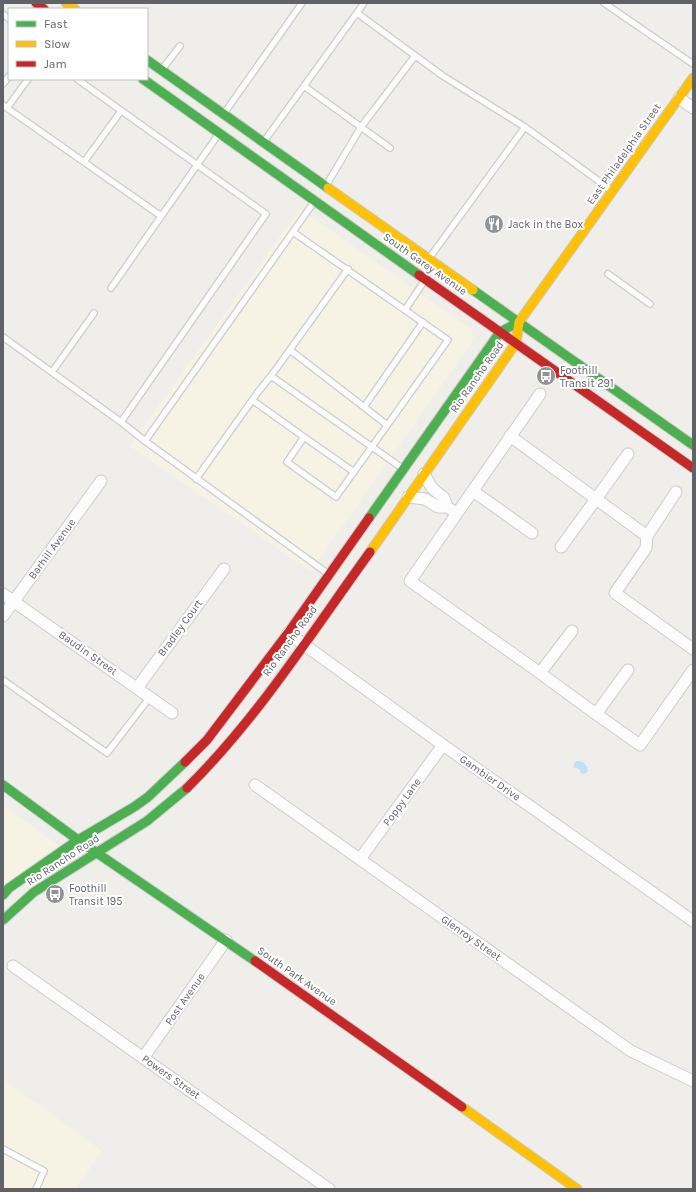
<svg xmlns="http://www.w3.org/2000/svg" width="696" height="1192" font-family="Karla,sans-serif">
	<rect width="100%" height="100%" fill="#efeeea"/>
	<path fill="#f7f3e4" d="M 300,209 L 471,329 L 474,339 L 311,571 L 130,446 Z
		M 3,805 L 58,845 L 3,887 Z
		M 3,1079 L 102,1151 L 76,1189 L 3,1189 Z"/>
	<path fill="#bfe0f9" d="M 577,761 C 584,761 587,765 588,771 L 586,773 L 582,774 L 579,769 L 573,767 L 575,762 Z"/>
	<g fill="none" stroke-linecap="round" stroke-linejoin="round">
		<g stroke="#cbcccc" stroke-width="8">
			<path id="lane" d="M 604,3 L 693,64
				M 357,13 L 443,76 L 525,127 L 611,190
				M 3,14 L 9,19
				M 163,68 L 180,46
				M 3,84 L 9,76
				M 304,86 L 390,148
				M 3,105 L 7,108 L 28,79
				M 7,108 L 161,216
				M 225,112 L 302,3
				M 265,140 L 364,3
				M 84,162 L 121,111
				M 327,184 L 361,127 L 415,56
				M 314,202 L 145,441 L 327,573
				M 430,257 L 525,127
				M 608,274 L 650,304
				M 111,288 L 218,135
				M 405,310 L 425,280
				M 3,337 L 121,422 L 266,214 L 77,79
				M 290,350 L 364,407
				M 52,372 L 94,313
				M 271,376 L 348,269
				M 252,400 L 304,437 L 287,462 L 336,497 L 448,340 L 293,232
				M 121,422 L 145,441
				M 387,425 L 364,407 L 423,322
				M 304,437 L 354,472
				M 196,479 L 258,392 L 271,376 L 402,468
				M 3,680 L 107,753 L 150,697
				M 3,1149 L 44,1171 L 36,1189"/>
		</g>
		<g stroke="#cbcccc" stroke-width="13">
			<path id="street" d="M 679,98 L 693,108
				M 540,394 L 410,581 L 540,673 L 572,631
				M 510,436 L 596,499 L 561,547
				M 628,454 L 596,499 L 647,536 L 646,548 L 615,593 L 693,649
				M 424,474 L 432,488 L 444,498 L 447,507
				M 473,491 L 532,533
				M 408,497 L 425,499 L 438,507 L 447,507 L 456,513
				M 647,536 L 676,492
				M 3,594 L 172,713
				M 3,616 L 101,481
				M 288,633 L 443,745 L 693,921
				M 540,673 L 596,714 L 628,670
				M 137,688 L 224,569
				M 596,714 L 640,745 L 693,670
				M 255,785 L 631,1051 L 693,1081
				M 360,859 L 443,745
				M 13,966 L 329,1189
				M 143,1058 L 226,940"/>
		</g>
		<g stroke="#cacacb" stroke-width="11">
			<path id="fast" d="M 147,60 L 328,188
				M 143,79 L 419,275
				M 473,290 L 693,445
				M 369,518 L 500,332 L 519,322
				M 3,785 L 78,840 L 255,961
				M 3,895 L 9,888 L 78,840 L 134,807 L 148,797 L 185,762
				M 3,920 L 34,892 L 147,821 L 187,788"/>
		</g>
		<g stroke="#cacacb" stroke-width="11">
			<path id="slow" d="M 66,3 L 75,9
				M 328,188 L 473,290
				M 519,322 L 693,78
				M 370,552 L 516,343 L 519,322
				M 462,1107 L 577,1189"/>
		</g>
		<g stroke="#cacacb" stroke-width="11">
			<path id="jam" d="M 36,3 L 44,9
				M 419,275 L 693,468
				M 185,762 L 207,740 L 288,633 L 369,518
				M 187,788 C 258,718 312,632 370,552
				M 255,961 L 462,1107"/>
		</g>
		<use href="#lane" stroke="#fdfcfc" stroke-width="5.5"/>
		<use href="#street" stroke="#fdfcfc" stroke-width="11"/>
		<use href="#fast" stroke="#4caf50" stroke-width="9"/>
		<use href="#slow" stroke="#ffc107" stroke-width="9"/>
		<use href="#jam" stroke="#c62828" stroke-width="9"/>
	</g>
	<defs>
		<g id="restaurant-disc" transform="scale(1)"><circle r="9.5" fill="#919496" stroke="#fff"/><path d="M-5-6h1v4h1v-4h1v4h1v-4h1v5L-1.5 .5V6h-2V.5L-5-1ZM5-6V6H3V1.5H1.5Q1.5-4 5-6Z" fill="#fff"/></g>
		<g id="bus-disc" transform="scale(1)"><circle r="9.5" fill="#919496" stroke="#fff"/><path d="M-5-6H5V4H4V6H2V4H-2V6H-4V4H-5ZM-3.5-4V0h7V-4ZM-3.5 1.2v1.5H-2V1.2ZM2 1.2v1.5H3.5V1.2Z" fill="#fff"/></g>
	</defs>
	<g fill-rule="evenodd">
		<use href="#restaurant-disc" x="494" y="224"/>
		<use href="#bus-disc" x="546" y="376"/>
		<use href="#bus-disc" x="55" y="894"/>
	</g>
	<g text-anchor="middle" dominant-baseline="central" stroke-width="4" stroke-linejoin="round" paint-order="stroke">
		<g font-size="11" fill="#5f6368" stroke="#fff">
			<text transform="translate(624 154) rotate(-55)">East Philadelphia Street</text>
			<text transform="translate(425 264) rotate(35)">South Garey Avenue</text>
			<text transform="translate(477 377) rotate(-55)">Rio Rancho Road</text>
			<text transform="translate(52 549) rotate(-54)">Barhill Avenue</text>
			<text transform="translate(180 628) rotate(-54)">Bradley Court</text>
			<text transform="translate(290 641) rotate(-54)">Rio Rancho Road</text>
			<text transform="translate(88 653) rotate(35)">Baudin Street</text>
			<text transform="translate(490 778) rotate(35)">Gambier Drive</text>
			<text transform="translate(402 802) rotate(-54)">Poppy Lane</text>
			<text transform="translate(63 860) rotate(-33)">Rio Rancho Road</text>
			<text transform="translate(471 938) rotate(35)">Glenroy Street</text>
			<text transform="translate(297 976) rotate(35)">South Park Avenue</text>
			<text transform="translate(185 999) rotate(-55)">Post Avenue</text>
			<text transform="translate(171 1077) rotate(35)">Powers Street</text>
		</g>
		<g font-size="11" fill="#5f6368" stroke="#fff" text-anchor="start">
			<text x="508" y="224">Jack in the Box</text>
			<text x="560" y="370">Foothill<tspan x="560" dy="13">Transit 291</tspan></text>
			<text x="69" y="888">Foothill<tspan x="69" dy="13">Transit 195</tspan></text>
		</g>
	</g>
	<rect width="696" height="1192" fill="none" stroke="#5f6368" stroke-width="8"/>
	<rect x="8" y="8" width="140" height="72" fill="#ffffff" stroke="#bfc1c3"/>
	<rect x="16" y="21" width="20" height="6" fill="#4caf50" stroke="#bfc1c3"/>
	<text x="44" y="28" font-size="12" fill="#5f6368">Fast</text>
	<rect x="16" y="41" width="20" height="6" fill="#ffc107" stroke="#bfc1c3"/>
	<text x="44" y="48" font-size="12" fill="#5f6368">Slow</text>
	<rect x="16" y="61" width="20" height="6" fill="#c62828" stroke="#bfc1c3"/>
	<text x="44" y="68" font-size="12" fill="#5f6368">Jam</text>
</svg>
